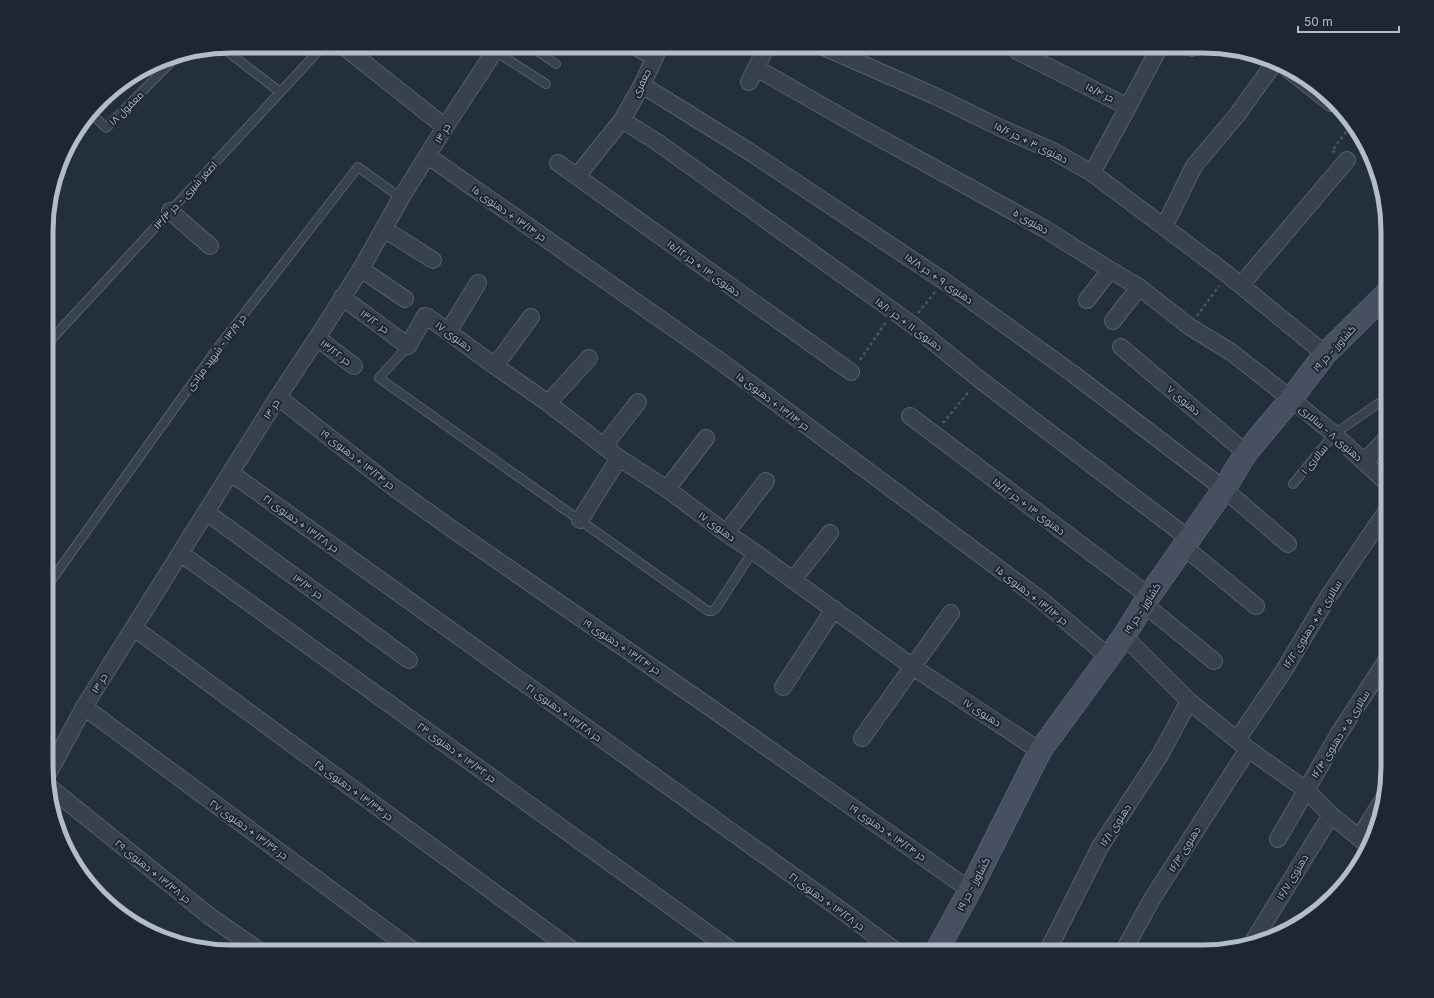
<svg xmlns="http://www.w3.org/2000/svg" width="1434" height="998" font-family="Inter,Cairo,sans-serif">
	<rect width="100%" height="100%" fill="#242f3e"/>
	<g fill="none" stroke-linecap="round" stroke-linejoin="round">
		<g stroke="#565f6c" stroke-width="10">
			<path id="lane" d="M 530,46 L 556,64
				M 223,48 L 280,92
				M 495,51 L 546,84
				M 92,114 L 106,128 L 176,57
				M 48,343 L 323,46
				M 408,346 L 379,378 L 708,611 L 712,611 L 716,608 L 753,551
				M 1293,484 L 1334,434 L 1379,403
				M 48,585 L 216,350 L 358,167 L 401,198"/>
		</g>
		<g stroke="#565f6c" stroke-width="18">
			<path id="street" d="M 343,46 L 445,127
				M 634,46 L 654,57
				M 821,46 L 933,95 L 1003,129 L 1053,151 L 1092,173 L 1227,274 L 1325,354
				M 1011,46 L 1019,52 L 1128,107 L 1160,46
				M 1190,46 L 1192,48
				M 756,68 L 856,125 L 1045,229 L 1110,270 L 1139,287 L 1190,327 L 1231,352 L 1291,399 L 1334,434 L 1388,484
				M 1289,70 L 1331,103
				M 749,82 L 767,46
				M 642,85 L 750,152 L 944,281 L 1072,373 L 1224,489 L 1288,544
				M 622,120 L 657,142 L 910,323 L 979,379 L 1188,538
				M 428,156 L 716,358 L 1041,600 L 1109,657
				M 558,163 L 851,372
				M 1092,173 L 1128,107
				M 577,176 L 622,120 L 642,85 L 660,46
				M 170,211 L 210,246
				M 1164,227 L 1194,166 L 1237,115 L 1275,62
				M 384,229 L 433,260
				M 361,269 L 405,299
				M 1241,285 L 1347,160
				M 342,297 L 408,346 L 425,316 L 428,317 L 495,366 L 548,403 L 619,458 L 667,489 L 726,533 L 753,551 L 913,667 L 1040,751
				M 1087,300 L 1110,270
				M 1113,321 L 1139,287
				M 448,332 L 478,283
				M 317,338 L 354,366
				M 1121,347 L 1246,453
				M 495,366 L 531,317
				M 278,397 L 393,487 L 452,529 L 708,706 L 970,890
				M 548,403 L 589,358
				M 910,416 L 1149,596
				M 604,446 L 638,402
				M 1364,462 L 1388,437
				M 231,473 L 845,913 L 897,952
				M 667,489 L 706,438
				M 206,512 L 409,660
				M 580,520 L 619,458
				M 726,533 L 766,481
				M 1183,546 L 1256,606
				M 180,553 L 734,952
				M 793,580 L 830,533
				M 1144,604 L 1214,661
				M 134,628 L 575,952
				M 1124,636 L 1189,701 L 1248,749 L 1306,790 L 1331,815 L 1368,845
				M 783,687 L 834,609
				M 84,707 L 415,952
				M 862,738 L 951,613
				M 1237,740 L 1283,672 L 1328,597 L 1388,509
				M 48,774 L 84,707 L 278,397 L 317,338 L 361,269 L 401,198 L 445,127 L 498,46
				M 48,786 L 208,915 L 261,952
				M 1359,838 L 1384,798
				M 1278,839 L 1338,735 L 1388,658
				M 1254,940 L 1331,815
				M 1047,952 L 1100,847 L 1160,755 L 1189,701
				M 1123,952 L 1152,899 L 1248,749"/>
		</g>
		<g stroke="#565f6c" stroke-width="24">
			<path id="secondary" d="M 936,952 L 970,890 L 1040,751 L 1124,636 L 1149,596 L 1224,489 L 1246,453 L 1291,399 L 1325,354 L 1388,292"/>
		</g>
		<path stroke="#44595c" stroke-width="2.5" stroke-dasharray="3 3" stroke-linecap="butt" d="M 1335,152 L 1332,151 L 1350,126
			M 918,313 L 935,292
			M 1197,316 L 1219,286
			M 860,360 L 886,322
			M 943,423 L 970,390"/>
		<use href="#lane" stroke="#38414e" stroke-width="8"/>
		<use href="#street" stroke="#38414e" stroke-width="16"/>
		<use href="#secondary" stroke="#465061" stroke-width="22"/>
	</g>
	<g text-anchor="middle" dominant-baseline="central" stroke-width="4" stroke-linejoin="round" paint-order="stroke">
		<g font-size="10" fill="#b4bcc9" stroke="#1d2633">
			<text transform="translate(641 83) rotate(-64)">جعفری</text>
			<text transform="translate(1100 92) rotate(26)">حر ۱۵/۴</text>
			<text transform="translate(126 108) rotate(-45)">معقول ۱۸</text>
			<text transform="translate(442 133) rotate(-59)">حر ۱۳</text>
			<text transform="translate(1031 142) rotate(26)">دهنوی ۳ + حر ۱۵/۶</text>
			<text transform="translate(185 195) rotate(-47)">اصغر شیری - حر ۱۳/۳</text>
			<text transform="translate(509 213) rotate(35)">حر ۱۳/۱۴ + دهنوی ۱۵</text>
			<text transform="translate(1031 221) rotate(30)">دهنوی ۵</text>
			<text transform="translate(704 268) rotate(36)">دهنوی ۱۳ + حر ۱۵/۱۲</text>
			<text transform="translate(939 278) rotate(35)">دهنوی ۹ + حر ۱۵/۸</text>
			<text transform="translate(375 321) rotate(36)">حر ۱۳/۲۰</text>
			<text transform="translate(909 324) rotate(37)">دهنوی ۱۱ + حر ۱۵/۱۰</text>
			<text transform="translate(454 336) rotate(37)">دهنوی ۱۷</text>
			<text transform="translate(1334 348) rotate(-48)">کشاورز - حر ۱۹</text>
			<text transform="translate(216 352) rotate(-53)">حر ۱۳/۹ - شهید مرادی</text>
			<text transform="translate(336 352) rotate(37)">حر ۱۳/۲۲</text>
			<text transform="translate(1184 400) rotate(40)">دهنوی ۷</text>
			<text transform="translate(773 401) rotate(37)">حر ۱۳/۱۴ + دهنوی ۱۵</text>
			<text transform="translate(271 409) rotate(-58)">حر ۱۳</text>
			<text transform="translate(1331 433) rotate(41)">دهنوی ۸ - سالاری</text>
			<text transform="translate(358 459) rotate(38)">حر ۱۳/۲۴ + دهنوی ۱۹</text>
			<text transform="translate(1314 459) rotate(-50)">سالاری ۱</text>
			<text transform="translate(1029 506) rotate(37)">دهنوی ۱۳ + حر ۱۵/۱۲</text>
			<text transform="translate(301 523) rotate(36)">حر ۱۳/۲۸ + دهنوی ۲۱</text>
			<text transform="translate(717 526) rotate(36)">دهنوی ۱۷</text>
			<text transform="translate(308 586) rotate(36)">حر ۱۳/۳۰</text>
			<text transform="translate(1032 595) rotate(38)">حر ۱۳/۱۴ + دهنوی ۱۵</text>
			<text transform="translate(1142 608) rotate(-57)">کشاورز - حر ۱۹</text>
			<text transform="translate(1312 624) rotate(-58)">سالاری ۳ + دهنوی ۱۶/۲</text>
			<text transform="translate(622 646) rotate(34)">حر ۱۳/۲۴ + دهنوی ۱۹</text>
			<text transform="translate(99 683) rotate(-58)">حر ۱۳</text>
			<text transform="translate(564 712) rotate(36)">حر ۱۳/۲۸ + دهنوی ۲۱</text>
			<text transform="translate(982 712) rotate(33)">دهنوی ۱۷</text>
			<text transform="translate(1340 734) rotate(-58)">سالاری ۵ + دهنوی ۱۶/۴</text>
			<text transform="translate(457 752) rotate(36)">حر ۱۳/۳۲ + دهنوی ۲۳</text>
			<text transform="translate(354 790) rotate(36)">حر ۱۳/۳۴ + دهنوی ۲۵</text>
			<text transform="translate(1115 825) rotate(-57)">دهنوی ۱۶/۱</text>
			<text transform="translate(249 829) rotate(36)">حر ۱۳/۳۶ + دهنوی ۲۷</text>
			<text transform="translate(888 832) rotate(35)">حر ۱۳/۲۴ + دهنوی ۱۹</text>
			<text transform="translate(1184 849) rotate(-58)">دهنوی ۱۶/۳</text>
			<text transform="translate(153 871) rotate(39)">حر ۱۳/۳۸ + دهنوی ۲۹</text>
			<text transform="translate(1292 877) rotate(-59)">دهنوی ۱۶/۷</text>
			<text transform="translate(973 884) rotate(-62)">کشاورز - حر ۱۹</text>
			<text transform="translate(827 901) rotate(36)">حر ۱۳/۲۸ + دهنوی ۲۱</text>
		</g>
	</g>
	<path d="M0 0H1434V998H0ZM231 53H1203A178 178 0 0 1 1381 231V767A178 178 0 0 1 1203 945H231A178 178 0 0 1 53 767V231A178 178 0 0 1 231 53Z" fill="#1d2633" fill-rule="evenodd"/>
	<path fill="none" stroke="#b4bcc9" stroke-width="5" d="M231 53H1203A178 178 0 0 1 1381 231V767A178 178 0 0 1 1203 945H231A178 178 0 0 1 53 767V231A178 178 0 0 1 231 53Z"/>
	<path d="M1298 26v6h101v-6" fill="none" stroke="#b4bcc9" stroke-width="2"/>
	<text x="1304" y="26" font-size="12" fill="#b4bcc9" stroke="#1d2633" stroke-width="3" paint-order="stroke">50 m</text>
</svg>
